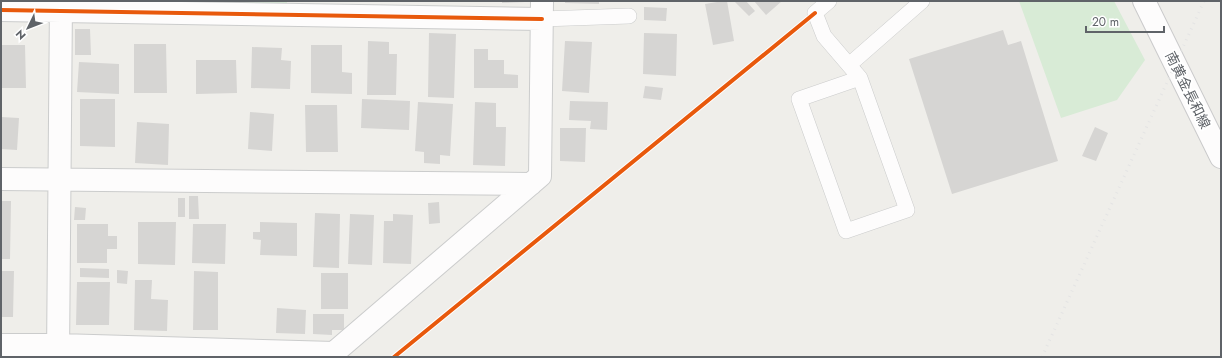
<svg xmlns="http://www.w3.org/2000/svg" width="1222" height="358" font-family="Jost,'Noto Sans JP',sans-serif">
	<rect width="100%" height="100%" fill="#efeeea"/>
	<path fill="#d8ebd6" d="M 77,1 L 287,1 L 287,6 Z
		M 1019,1 L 1114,1 L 1145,60 L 1117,100 L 1061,118 Z"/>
	<path fill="#d6d5d3" d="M 502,1 L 525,1 L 525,2 L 502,3 Z
		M 565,1 L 599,1 L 599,4 L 565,3 Z
		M 723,1 L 727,1 L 734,41 L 713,45 L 705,4 Z
		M 734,1 L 746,1 L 755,11 L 749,16 Z
		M 754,1 L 782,1 L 766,15 Z
		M 644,7 L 667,8 L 666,21 L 644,20 Z
		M 75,29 L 90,29 L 91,55 L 75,55 Z
		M 1003,30 L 1008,45 L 1021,41 L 1058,161 L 952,194 L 909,59 Z
		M 429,33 L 456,34 L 454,98 L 428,97 Z
		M 644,33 L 677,34 L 676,76 L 643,74 Z
		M 368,41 L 389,42 L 389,54 L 397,54 L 396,95 L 367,95 Z
		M 565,41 L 592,42 L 589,93 L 562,91 Z
		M 134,44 L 166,44 L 167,93 L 134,93 Z
		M 1,45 L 25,45 L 26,88 L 1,88 Z
		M 311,45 L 342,45 L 342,72 L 352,73 L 352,94 L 311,93 Z
		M 252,47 L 282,48 L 281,60 L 291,61 L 290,89 L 251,88 Z
		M 474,49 L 488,49 L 488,60 L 504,60 L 504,74 L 518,75 L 518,88 L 474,88 Z
		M 196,60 L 236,60 L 237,93 L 196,94 Z
		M 79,62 L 119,64 L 119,94 L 77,92 Z
		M 645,86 L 663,88 L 661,100 L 643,98 Z
		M 80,99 L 115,99 L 115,147 L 80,146 Z
		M 362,99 L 410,101 L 409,130 L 361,128 Z
		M 570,101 L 608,102 L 607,130 L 590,129 L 591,121 L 569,120 Z
		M 418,102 L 453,104 L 450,156 L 440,155 L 440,164 L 424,163 L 424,152 L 415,151 Z
		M 475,102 L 496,103 L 496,127 L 506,127 L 505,166 L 473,165 Z
		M 305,105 L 337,105 L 338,152 L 306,152 Z
		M 250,112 L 274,114 L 272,151 L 248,149 Z
		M 1,117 L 19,118 L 17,150 L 1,149 Z
		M 137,122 L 169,124 L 168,165 L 135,163 Z
		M 1095,127 L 1108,133 L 1096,161 L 1082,156 Z
		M 560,128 L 586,128 L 585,162 L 560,161 Z
		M 189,196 L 198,196 L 199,219 L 189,219 Z
		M 178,198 L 185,198 L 185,217 L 178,217 Z
		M 1,201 L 11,201 L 10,259 L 1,259 Z
		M 439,202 L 440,223 L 429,224 L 428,203 Z
		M 75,207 L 86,208 L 85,220 L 74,220 Z
		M 315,213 L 340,214 L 339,268 L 313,267 Z
		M 350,214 L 374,215 L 372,265 L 348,264 Z
		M 393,214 L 413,215 L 411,264 L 383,263 L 384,221 L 393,221 Z
		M 138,222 L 176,222 L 175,265 L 138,264 Z
		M 260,222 L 297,223 L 297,256 L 260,255 L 261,240 L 253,239 L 253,232 L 260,232 Z
		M 77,224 L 108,224 L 108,236 L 117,236 L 117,249 L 107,249 L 107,263 L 77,263 Z
		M 193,224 L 226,224 L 225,264 L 192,263 Z
		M 80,268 L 109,269 L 109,278 L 80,277 Z
		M 117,270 L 128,271 L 127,284 L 117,283 Z
		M 1,271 L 14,271 L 13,317 L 1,317 Z
		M 194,271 L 218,272 L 218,330 L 193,330 Z
		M 321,273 L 348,273 L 348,309 L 321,309 Z
		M 135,280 L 152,280 L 151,299 L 168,300 L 167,331 L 134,330 Z
		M 77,282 L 110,282 L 109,325 L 76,325 Z
		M 277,308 L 306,310 L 305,334 L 276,333 Z
		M 313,314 L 344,314 L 344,330 L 332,330 L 332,335 L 313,334 Z"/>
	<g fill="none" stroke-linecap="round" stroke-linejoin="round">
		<g stroke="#cbcccc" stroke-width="16">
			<path id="service" d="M 829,1 L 815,13 L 824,36 L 860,78
				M 542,19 L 629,16
				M 849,65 L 922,1
				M 860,78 L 907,210 L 846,231 L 799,99 Z"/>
		</g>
		<g stroke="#cbcccc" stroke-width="24">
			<path id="minor" d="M 1,10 L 542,19
				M 1,179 L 531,184
				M 1,345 L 59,345 L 334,353
				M 58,357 L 61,1
				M 329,357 L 540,176 L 542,1"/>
		</g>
		<g stroke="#cacacb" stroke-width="24">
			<path id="secondary" d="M 1144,1 L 1221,157"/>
		</g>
		<use href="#service" stroke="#fdfcfc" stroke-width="15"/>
		<use href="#minor" stroke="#fdfcfc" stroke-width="22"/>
		<use href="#secondary" stroke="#fdfcfc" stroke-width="22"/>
		<path stroke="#e4e4e4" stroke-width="3" stroke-dasharray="1 5" stroke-linecap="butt" d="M 1042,357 L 1204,1"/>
		<g stroke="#fff" stroke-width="6">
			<path id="cycleway" d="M 1,10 L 542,19
				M 394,357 L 815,13"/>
		</g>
		<use href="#cycleway" stroke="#e8590c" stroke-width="4"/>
	</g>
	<g text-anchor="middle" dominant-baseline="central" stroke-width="4" stroke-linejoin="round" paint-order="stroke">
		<g font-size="14" fill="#5f6368" stroke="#fff">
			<text transform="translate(1188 90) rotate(64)">南黄金長和線</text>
		</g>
	</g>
	<rect width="1222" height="358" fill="none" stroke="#5f6368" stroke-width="4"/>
	<g transform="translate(28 28) rotate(227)" stroke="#ffffff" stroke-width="3" paint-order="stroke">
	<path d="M0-3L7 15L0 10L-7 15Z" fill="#5f6368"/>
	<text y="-6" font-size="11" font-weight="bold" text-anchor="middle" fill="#5f6368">N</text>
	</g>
	<path d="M1086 26v6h78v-6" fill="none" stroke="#5f6368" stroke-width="2"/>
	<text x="1092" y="26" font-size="12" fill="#5f6368" stroke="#ffffff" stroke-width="3" paint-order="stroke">20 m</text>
</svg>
